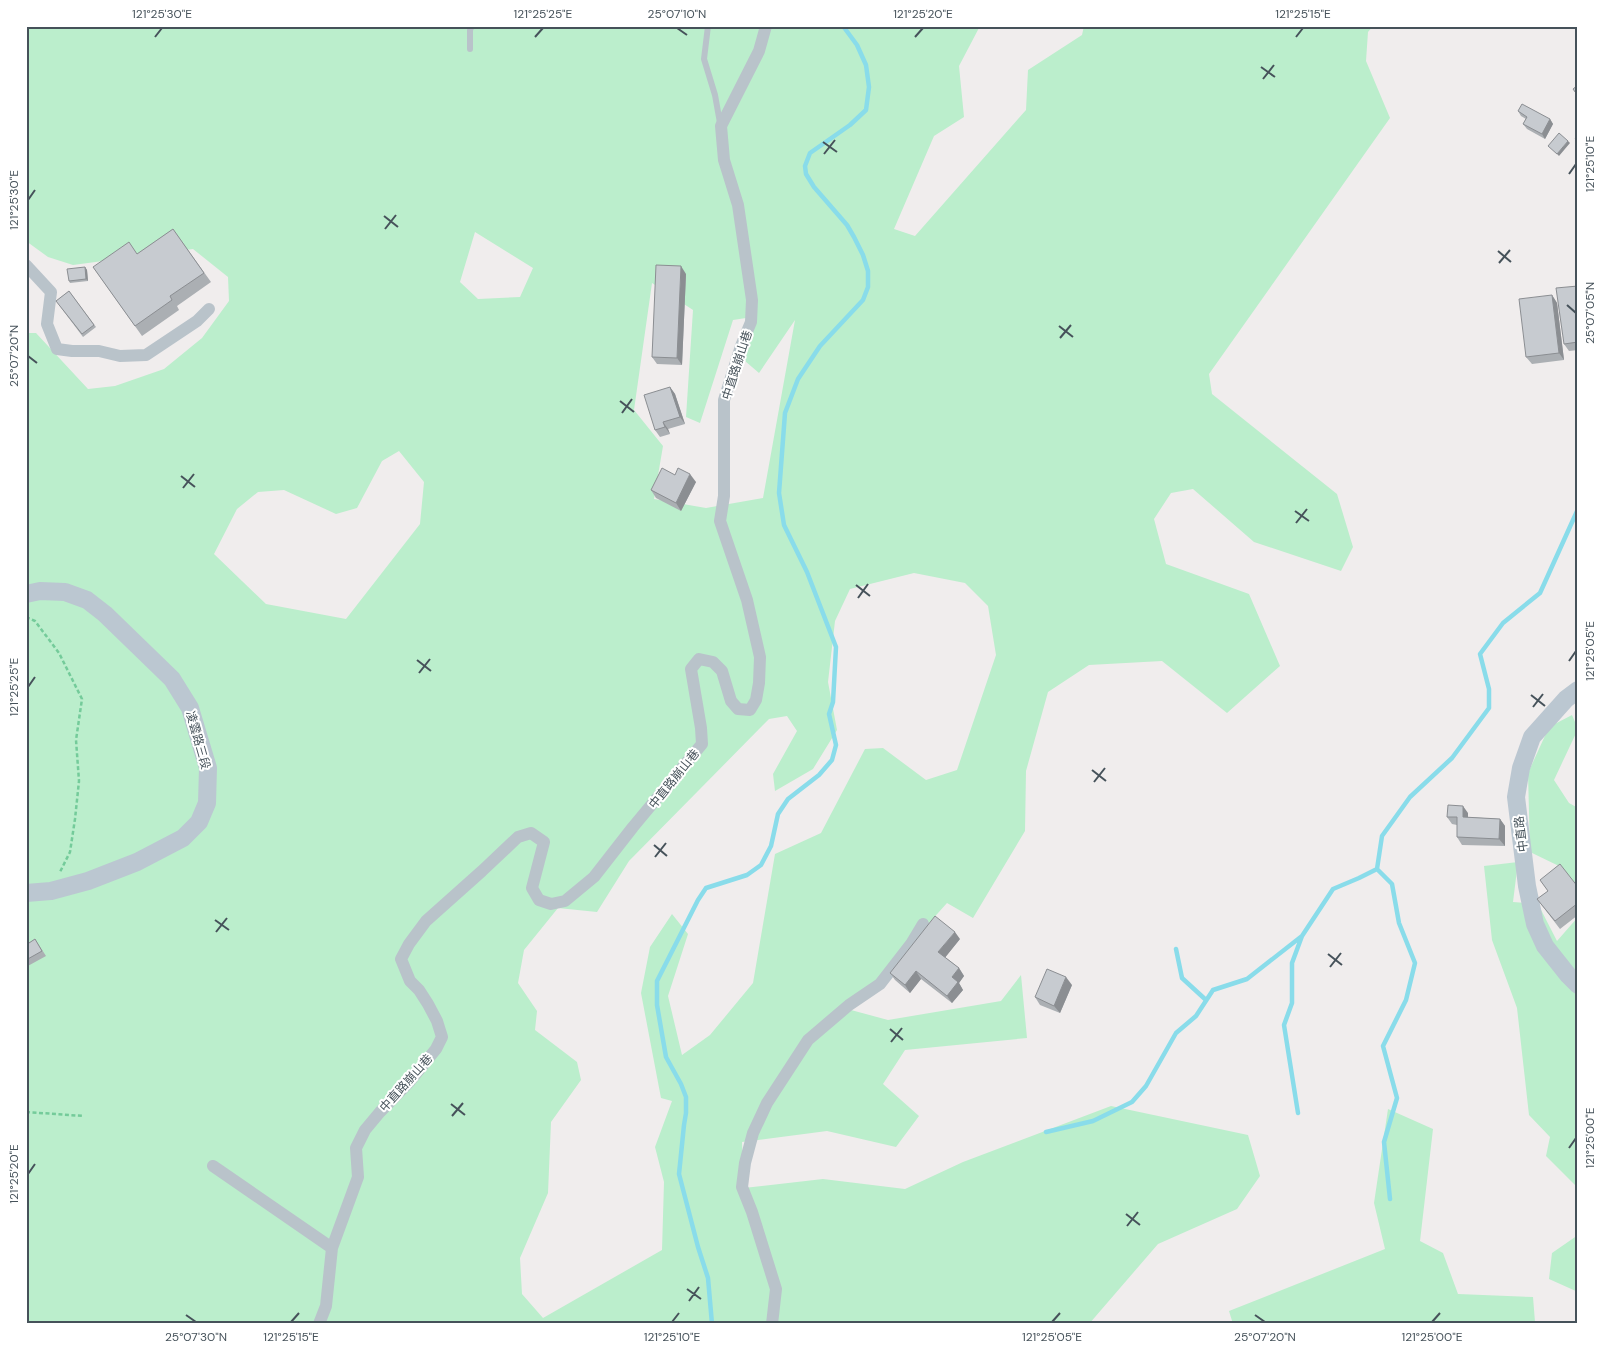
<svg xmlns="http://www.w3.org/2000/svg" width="1604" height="1350" font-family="'DM Sans','Noto Sans TC',sans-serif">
	<rect width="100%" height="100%" fill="#f0eded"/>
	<path fill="#bec" fill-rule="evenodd" d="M 26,26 L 980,26 L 959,66 L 964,117 L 934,136 L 894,229 L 915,236 L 1026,110 L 1028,70 L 1082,35 L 1084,26 L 1373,26 L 1368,32 L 1366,61 L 1390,118 L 1209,374 L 1212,394 L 1337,494 L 1353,547 L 1341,571 L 1254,542 L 1193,489 L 1171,493 L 1154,519 L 1166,564 L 1249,594 L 1280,666 L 1227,713 L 1162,661 L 1089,665 L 1048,692 L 1026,771 L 1025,831 L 973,918 L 947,903 L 851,1010 L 888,1020 L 1001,1001 L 1021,975 L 1027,1038 L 905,1050 L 883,1084 L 919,1116 L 896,1147 L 827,1131 L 742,1142 L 744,1188 L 823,1179 L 905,1189 L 963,1162 L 1111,1106 L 1248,1135 L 1260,1176 L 1237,1209 L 1158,1244 L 1089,1324 L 26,1324 L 26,333 L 36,333 L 88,389 L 115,386 L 164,369 L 202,338 L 229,301 L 228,277 L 193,249 L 73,265 L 48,257 L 26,241 ZM 475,232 L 533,268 L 520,297 L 478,299 L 460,282 ZM 652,283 L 693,310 L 686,417 L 700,423 L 733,320 L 746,318 L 738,355 L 759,373 L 795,320 L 763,498 L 706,508 L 654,499 L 663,446 L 634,410 ZM 399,451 L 424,482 L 420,524 L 346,619 L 266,604 L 214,554 L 237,509 L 258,492 L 284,490 L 336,514 L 357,508 L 382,461 ZM 914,573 L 965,583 L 988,606 L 996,655 L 957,770 L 926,780 L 883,748 L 865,749 L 821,833 L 775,854 L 753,983 L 710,1035 L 682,1055 L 668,996 L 688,934 L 672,914 L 650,947 L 641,993 L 661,1098 L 672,1101 L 655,1147 L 664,1182 L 662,1250 L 543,1318 L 522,1294 L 520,1258 L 548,1193 L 551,1122 L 581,1080 L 577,1062 L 535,1030 L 537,1011 L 518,983 L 524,950 L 558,908 L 597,912 L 629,861 L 769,719 L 787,716 L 797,731 L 773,774 L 775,791 L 813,769 L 837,730 L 828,682 L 835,621 L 850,589 Z
		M 1572,715 L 1578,729 L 1554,780 L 1569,803 L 1578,808 L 1578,907 L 1561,867 L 1530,852 L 1528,773 L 1549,727 Z
		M 1518,862 L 1513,902 L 1538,904 L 1557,941 L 1578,917 L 1578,1188 L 1546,1156 L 1550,1137 L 1529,1115 L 1517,1008 L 1492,940 L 1484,866 Z
		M 1388,1109 L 1433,1129 L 1420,1241 L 1443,1253 L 1458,1294 L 1533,1297 L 1535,1322 L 1539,1324 L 1233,1324 L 1229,1311 L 1385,1249 L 1374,1203 Z
		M 1578,1235 L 1578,1292 L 1549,1279 L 1552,1253 Z"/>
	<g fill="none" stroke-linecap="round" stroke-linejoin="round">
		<path stroke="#89dcea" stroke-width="4.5" d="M 1176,949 L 1182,978 L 1206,1000
			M 1298,1113 L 1284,1025 L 1292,1003 L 1292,963 L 1302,936 L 1333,889 L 1359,878 L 1377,869
			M 1046,1132 L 1093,1121 L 1132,1102 L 1146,1086 L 1176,1033 L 1196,1016 L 1213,990 L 1247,979 L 1302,936
			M 1390,1199 L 1384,1142 L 1397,1098 L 1383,1046 L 1406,1000 L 1415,963 L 1399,923 L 1392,884 L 1377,869 L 1382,836 L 1410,797 L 1452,758 L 1489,708 L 1489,689 L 1480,654 L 1503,623 L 1540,593 L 1578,509
			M 712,1324 L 708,1278 L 698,1247 L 679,1174 L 684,1125 L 686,1113 L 686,1097 L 681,1084 L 666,1057 L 657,1005 L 657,981 L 698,900 L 706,888 L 747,875 L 761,865 L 771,846 L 778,814 L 788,799 L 819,775 L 832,760 L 836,745 L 829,714 L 833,702 L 836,647 L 807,572 L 784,525 L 779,493 L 785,413 L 798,379 L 820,346 L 863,300 L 868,287 L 868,271 L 863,255 L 854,237 L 847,225 L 814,187 L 806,174 L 805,166 L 810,153 L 850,125 L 866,110 L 869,87 L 866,65 L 857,45 L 843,26"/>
		<path stroke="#74cb9a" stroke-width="2.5" stroke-dasharray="4 2.5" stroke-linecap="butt" d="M 26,617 L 35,621 L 59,653 L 82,699 L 76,740 L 79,781 L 75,819 L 70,852 L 60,872
			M 26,1112 L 84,1116"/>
		<path stroke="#b9c3ca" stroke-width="6" d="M 708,26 L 704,59 L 715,95 L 720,123
			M 470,49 L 470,30 L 472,26"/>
		<path stroke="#b9c3ca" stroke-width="12" d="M 26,265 L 51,292 L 47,324 L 57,349 L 72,351 L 99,351 L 120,356 L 146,355 L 197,321 L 209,309
			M 213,1166 L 332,1248
			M 319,1324 L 326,1306 L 332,1248 L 358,1177 L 356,1148 L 365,1130 L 380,1112 L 410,1081 L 436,1049 L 442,1037 L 437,1021 L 428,1004 L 419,990 L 410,981 L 401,959 L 409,944 L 426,921 L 482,871 L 518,837 L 531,833 L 544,842 L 532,888 L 539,900 L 551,904 L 565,901 L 594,877 L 633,827 L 702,744 L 701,728 L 691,669 L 699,659 L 713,662 L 722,671 L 731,701 L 738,709 L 750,710 L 756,700 L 759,683 L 760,657 L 747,600 L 720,521 L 724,496 L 724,400 L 741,346 L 751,322 L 752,300 L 738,205 L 724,160 L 721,126 L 759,51 L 766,26
			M 772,1324 L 776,1289 L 752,1212 L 742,1187 L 745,1163 L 753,1133 L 767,1103 L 808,1040 L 849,1005 L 880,984 L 911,944 L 923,924"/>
		<path stroke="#bbc7d1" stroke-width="18" d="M 26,594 L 40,591 L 65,592 L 87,600 L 105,614 L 172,679 L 190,708 L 208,768 L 207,803 L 199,822 L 183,838 L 137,862 L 88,881 L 51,891 L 26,893
			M 1578,690 L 1566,699 L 1532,737 L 1521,768 L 1516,797 L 1527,886 L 1535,924 L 1545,946 L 1568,975 L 1578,985"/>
	</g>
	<path fill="#abafb3" d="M 1518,111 L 1550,119 L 1553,124 L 1545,139 L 1527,129 L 1523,124 L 1526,119 L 1521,116 Z
		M 173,229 L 211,282 L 177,306 L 179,310 L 142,336 L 93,267 L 137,254 Z
		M 85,267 L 87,270 L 88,281 L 70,283 L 69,281 Z
		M 686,274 L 682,365 L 657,364 L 652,357 Z
		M 1578,286 L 1578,350 L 1569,351 L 1564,344 Z
		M 69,291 L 96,327 L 83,337 L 56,301 Z
		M 1552,295 L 1557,303 L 1564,360 L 1532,364 L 1526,357 Z
		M 670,387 L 675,394 L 685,424 L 668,429 L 670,434 L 660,437 L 655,430 Z
		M 675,475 L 696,482 L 681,511 L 656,498 L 651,490 Z
		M 1468,813 L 1468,817 L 1500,819 L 1505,826 L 1505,846 L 1462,845 L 1457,837 L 1457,825 L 1452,824 L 1447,817 Z
		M 1540,880 L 1578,887 L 1578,915 L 1560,929 L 1537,899 L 1548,891 Z
		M 35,939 L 46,956 L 26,967 L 26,945 Z
		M 960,939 L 945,957 L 959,968 L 964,976 L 959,983 L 963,990 L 952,1003 L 921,979 L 910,993 L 895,980 L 890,973 Z
		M 1072,985 L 1060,1013 L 1040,1005 L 1035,997 Z"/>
	<path fill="#8b8e92" d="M 1550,119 L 1553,124 L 1545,139 L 1542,134 Z
		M 1568,141 L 1570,143 L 1559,156 L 1557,154 Z
		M 681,266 L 686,274 L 682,365 L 677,358 Z
		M 85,267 L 87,270 L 88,281 L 86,279 Z
		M 1552,295 L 1557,303 L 1564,360 L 1559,353 Z
		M 670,387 L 675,394 L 685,424 L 680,417 Z
		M 663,422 L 668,429 L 670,434 L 665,427 Z
		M 690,474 L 696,482 L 681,511 L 676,503 Z
		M 1463,806 L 1468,813 L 1468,825 L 1463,817 Z
		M 1500,819 L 1505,826 L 1505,846 L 1499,839 Z
		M 955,932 L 960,939 L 944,959 L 938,952 Z
		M 959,968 L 964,976 L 959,983 L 963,990 L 952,1003 L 947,996 L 952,977 Z
		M 916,971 L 921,979 L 910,993 L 905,985 Z
		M 1066,977 L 1072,985 L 1060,1013 L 1054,1006 Z"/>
	<path fill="#c7cbd0" stroke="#8b8e92" d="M 1578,85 L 1578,96 L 1573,89 Z
		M 1522,104 L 1550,119 L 1542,134 L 1523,124 L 1527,117 L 1518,111 Z
		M 1559,133 L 1568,141 L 1557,154 L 1548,146 Z
		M 1578,135 L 1578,142 L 1575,138 Z
		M 173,229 L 204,273 L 170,296 L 172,300 L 135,326 L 93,267 L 129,242 L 137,254 Z
		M 656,265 L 681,266 L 677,358 L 652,357 Z
		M 85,267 L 86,279 L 69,281 L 67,269 Z
		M 1578,286 L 1578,342 L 1564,344 L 1556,288 Z
		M 69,291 L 94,325 L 82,334 L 56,301 Z
		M 1552,295 L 1559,353 L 1526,357 L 1519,299 Z
		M 670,387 L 680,417 L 663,422 L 665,427 L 655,430 L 644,395 Z
		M 662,468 L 675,475 L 678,468 L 690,474 L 676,503 L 651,490 Z
		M 1448,805 L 1463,806 L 1463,817 L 1500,819 L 1499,839 L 1457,837 L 1457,817 L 1447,817 Z
		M 1560,864 L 1578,887 L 1578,903 L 1555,921 L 1537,899 L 1548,891 L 1540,880 Z
		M 935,916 L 955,932 L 938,952 L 959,968 L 952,977 L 958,982 L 947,996 L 916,971 L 905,985 L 890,973 Z
		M 35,939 L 42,951 L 26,960 L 26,945 Z
		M 1047,969 L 1066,977 L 1054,1006 L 1035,997 Z"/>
	<path fill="none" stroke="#46525a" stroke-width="2" d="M 677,28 L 687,35M 155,37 L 162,28M 535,37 L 543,28M 915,37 L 923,28M 1296,37 L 1303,28M 1261,67 L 1275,77M 1263,79 L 1274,65M 823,142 L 837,152M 824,154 L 835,140M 1569,174 L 1576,164M 28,200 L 35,190M 384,216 L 398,227M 385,229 L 396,215M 1498,251 L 1511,262M 1499,263 L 1510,250M 1567,305 L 1576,313M 1059,326 L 1073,337M 1060,338 L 1071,325M 28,356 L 37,363M 620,401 L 634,412M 622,413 L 632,399M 181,476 L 195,487M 183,488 L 194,474M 1295,511 L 1309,521M 1296,523 L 1307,509M 856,585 L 870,596M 858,598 L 868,584M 417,660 L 431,671M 1569,661 L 1576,651M 419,673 L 430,659M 28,687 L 35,677M 1531,695 L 1545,706M 1533,707 L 1543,694M 1092,770 L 1106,781M 1094,782 L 1105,768M 654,845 L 667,856M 655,857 L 666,843M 215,920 L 229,930M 216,932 L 227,918M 1328,954 L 1342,965M 1330,967 L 1341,953M 890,1029 L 903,1040M 891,1042 L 902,1028M 451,1104 L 465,1115M 452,1116 L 463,1103M 1569,1148 L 1576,1138M 28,1174 L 35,1164M 1126,1214 L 1140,1225M 1127,1226 L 1138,1212M 687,1289 L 701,1299M 689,1301 L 699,1287M 186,1315 L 196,1322M 1255,1315 L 1265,1322M 291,1322 L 299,1313M 672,1322 L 679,1313M 1052,1322 L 1060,1313M 1432,1322 L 1440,1313"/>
	<g text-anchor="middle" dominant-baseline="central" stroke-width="4" stroke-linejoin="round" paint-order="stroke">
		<g font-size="12" fill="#46525a" stroke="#fff">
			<text transform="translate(737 365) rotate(-72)">中直路崩山巷</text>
			<text transform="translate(198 740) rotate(74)">凌雲路三段</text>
			<text transform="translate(674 779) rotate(-51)">中直路崩山巷</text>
			<text transform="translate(1521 834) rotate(-97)">中直路</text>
			<text transform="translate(406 1083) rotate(-48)">中直路崩山巷</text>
		</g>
	</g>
	<rect width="1604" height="1350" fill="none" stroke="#ffffff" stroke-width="55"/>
	<rect x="28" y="28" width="1548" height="1294" fill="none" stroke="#46525a" stroke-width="2"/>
	<g font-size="12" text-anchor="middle" fill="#46525a">
		<text x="162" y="18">121°25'30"E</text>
		<text x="543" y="18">121°25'25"E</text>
		<text x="677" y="18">25°07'10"N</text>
		<text x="923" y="18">121°25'20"E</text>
		<text x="1303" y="18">121°25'15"E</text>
		<text transform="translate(1590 164) rotate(-90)" y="4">121°25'10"E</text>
		<text transform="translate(14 200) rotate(-90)" y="4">121°25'30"E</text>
		<text transform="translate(1590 313) rotate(-90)" y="4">25°07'05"N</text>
		<text transform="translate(14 356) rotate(-90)" y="4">25°07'20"N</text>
		<text transform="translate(1590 651) rotate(-90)" y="4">121°25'05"E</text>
		<text transform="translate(14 687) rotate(-90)" y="4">121°25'25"E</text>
		<text transform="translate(1590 1138) rotate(-90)" y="4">121°25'00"E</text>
		<text transform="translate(14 1174) rotate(-90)" y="4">121°25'20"E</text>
		<text x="196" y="1341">25°07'30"N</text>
		<text x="291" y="1341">121°25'15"E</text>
		<text x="672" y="1341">121°25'10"E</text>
		<text x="1052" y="1341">121°25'05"E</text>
		<text x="1265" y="1341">25°07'20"N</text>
		<text x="1432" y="1341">121°25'00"E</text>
	</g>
</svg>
